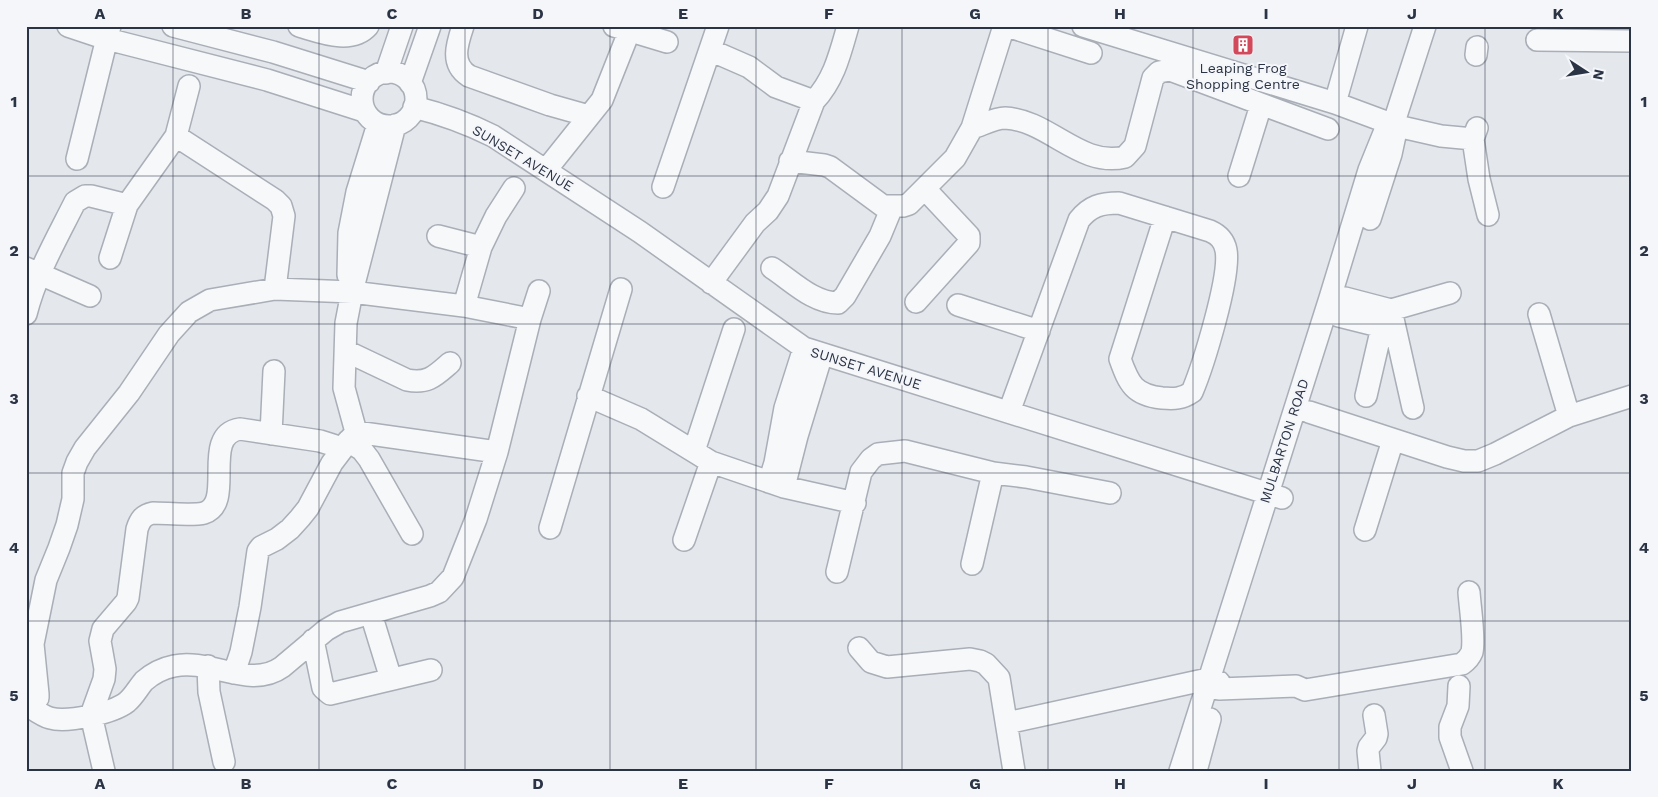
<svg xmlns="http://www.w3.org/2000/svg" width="1658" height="797" font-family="'Work Sans',sans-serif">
	<rect width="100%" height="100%" fill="#e4e7ec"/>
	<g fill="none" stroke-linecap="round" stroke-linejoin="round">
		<g stroke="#a9aeb7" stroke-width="24">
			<path id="minor" d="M 68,26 L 107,39 L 267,80 L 364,111
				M 173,26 L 273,52 L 369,82
				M 299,26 C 320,32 351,45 368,26
				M 463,26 C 457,44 450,64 469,76 L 550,105 L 589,116
				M 614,26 L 667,42
				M 1007,26 L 1091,53
				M 1083,26 L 1335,103 L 1397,126 L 1441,136 L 1473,139 L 1477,128
				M 1537,40 L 1632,41
				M 710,50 L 749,67 L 776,87 L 814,101
				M 1476,55 L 1477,47
				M362 99a27 27 0 1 1 54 0a27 27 0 1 1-54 0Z
				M 386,73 L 402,26
				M 410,83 L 430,26
				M 1335,103 L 1357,26
				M 414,107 C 442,114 467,123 493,136 L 640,232 L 804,348 L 1282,498
				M 972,128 C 982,125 995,118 1005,118 C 1049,120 1080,168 1125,157 L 1135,146 L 1153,78 L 1159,72 L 1170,70 L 1328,129
				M 176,136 L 275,200 L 281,206 L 284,216 L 275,289
				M 1473,139 L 1479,179 L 1488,215
				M 77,159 L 110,26
				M 790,161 L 824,165 L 830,167 L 883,206 L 903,206 L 909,204 L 955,158 L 972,128 L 1004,26
				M 546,170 L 602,100 L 629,32
				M 1239,176 L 1261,105
				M 663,187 L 718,26
				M 1370,219 L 1391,154 L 1397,126
				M 438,236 L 481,247
				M 110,258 L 127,205 L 176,136 L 189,86
				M 26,268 L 90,296
				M 772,268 C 792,281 813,303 838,303 L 845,296 L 880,236 L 892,207
				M 348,275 L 349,233 L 357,192 L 378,124
				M 711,283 L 755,223 L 768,211 L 778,196 L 814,101 C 834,80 840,54 848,26
				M 1345,298 L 1391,310 L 1450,293
				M 916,302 L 969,243 L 969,236 L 925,189
				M 958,305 L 1039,331
				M 464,306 L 481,247 L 496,216 L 514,188
				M 1391,310 L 1413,408
				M 26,314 C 36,274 57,238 75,202 L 85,196 L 91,196 L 127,205
				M 1539,314 L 1569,416
				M 1339,316 L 1395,330
				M 346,351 L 407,380 C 428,384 435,376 450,363
				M 588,396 L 641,419 L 711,462 L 784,487 L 855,503
				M 1366,396 L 1382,327
				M 1009,412 L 1079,220 C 1090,206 1101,203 1119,203 L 1210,231 C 1219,235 1224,240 1226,250 C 1231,276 1203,366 1192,392 C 1182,399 1174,399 1162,398 C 1134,395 1129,384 1120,359 L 1165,217
				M 1309,412 L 1447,457 L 1464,461 L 1478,461 L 1495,454 L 1569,416 L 1632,396
				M 356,432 L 344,388 L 346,323 L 352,292 L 395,125
				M 356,432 L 497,452
				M 271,434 L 274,371
				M 348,441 L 362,450 L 369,459 L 412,534
				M 694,451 L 734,329
				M 769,482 L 775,463 L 785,408 L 804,348
				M 784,487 L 797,436 L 822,354
				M 550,528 L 621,289
				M 1365,530 L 1393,440
				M 684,540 L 711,462
				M 972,564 L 993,473
				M 837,572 L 861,472 L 871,459 L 878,454 L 905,451 L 993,473 L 1026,477 L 1110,493
				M 371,614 L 391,679
				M 313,640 L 323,688 L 330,694 L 431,670
				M 859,648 L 871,662 L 887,667 L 970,659 L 980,661 L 986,664 L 999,678 L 1014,771
				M 208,666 L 209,692 L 224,762
				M 234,673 L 241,652 L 250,607 L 258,551 L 261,547 L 277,539 L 290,529 L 300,518 L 308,508 L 332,463 L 351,438
				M 1459,686 L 1458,706 L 1450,727 L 1450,737 L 1462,771
				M 1219,689 L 1296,686 L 1305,690 L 1462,664 C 1466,661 1470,657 1472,652 C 1475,638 1470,608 1469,592
				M 30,707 L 38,698 L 38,694 L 33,644 L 46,580 L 59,548 L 67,525 L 73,499 L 73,473 L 77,462 L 85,448 L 129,393 L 169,334 L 189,312 L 210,300 L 275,289 L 352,292 L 464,306 L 530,319
				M 26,708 L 30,707 C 36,711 43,716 50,718 C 67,723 113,713 127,702 C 134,696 138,688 144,681 C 152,674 164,668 174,666 C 210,658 250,690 282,667 L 326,630 L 340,622 L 430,596 L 439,592 L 453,577 L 476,519 L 497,452 L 530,319 L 539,291
				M 1007,723 L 1208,679 L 1219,682
				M 104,771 L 91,715 L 104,679 L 105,669 L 100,641 L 103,629 L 126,602 L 128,598 L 137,529 C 140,520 143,515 153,513 C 166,513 192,516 204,513 C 236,503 200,435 240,429 L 320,441 L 342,448
				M 1180,771 L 1330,298 L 1369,170 L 1384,133 L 1396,116 L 1425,26
				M 1196,771 L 1210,719
				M 1370,771 L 1368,751 L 1369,747 L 1376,738 L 1377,734 L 1374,715"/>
		</g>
		<use href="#minor" stroke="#f7f8fa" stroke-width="21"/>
	</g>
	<path fill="none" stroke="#2b3445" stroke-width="1" stroke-opacity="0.55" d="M 173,26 L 173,771M 319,26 L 319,771M 465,26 L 465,771M 610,26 L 610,771M 756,26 L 756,771M 902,26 L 902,771M 1048,26 L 1048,771M 1193,26 L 1193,771M 1339,26 L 1339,771M 1485,26 L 1485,771M 26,176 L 1632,176M 26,324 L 1632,324M 26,473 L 1632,473M 26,621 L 1632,621"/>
	<defs>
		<g id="building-square" transform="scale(1.125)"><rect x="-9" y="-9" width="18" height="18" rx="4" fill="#d1495b" stroke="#f4f6f9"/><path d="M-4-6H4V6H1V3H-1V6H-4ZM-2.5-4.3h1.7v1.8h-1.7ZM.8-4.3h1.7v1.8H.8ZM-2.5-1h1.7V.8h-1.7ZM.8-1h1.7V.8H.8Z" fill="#fff"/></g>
	</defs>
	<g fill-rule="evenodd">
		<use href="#building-square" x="1243" y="45"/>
	</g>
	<g text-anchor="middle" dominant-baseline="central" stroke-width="4" stroke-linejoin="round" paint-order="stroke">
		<g font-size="14" fill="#2b3445" stroke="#f4f6f9">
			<text x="1243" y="68">Leaping Frog<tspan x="1243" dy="16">Shopping Centre</tspan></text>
		</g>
		<g font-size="14" fill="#2b3445" stroke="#f4f6f9">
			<text transform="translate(523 158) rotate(31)">SUNSET AVENUE</text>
			<text transform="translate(866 368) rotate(17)">SUNSET AVENUE</text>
			<text transform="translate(1284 441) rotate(-72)">MULBARTON ROAD</text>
		</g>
	</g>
	<rect width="1658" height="797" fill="none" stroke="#f4f6f9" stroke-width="55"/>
	<g transform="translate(1586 72) rotate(102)" stroke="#f4f6f9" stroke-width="4" paint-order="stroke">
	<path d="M0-4L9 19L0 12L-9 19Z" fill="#2b3445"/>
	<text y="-8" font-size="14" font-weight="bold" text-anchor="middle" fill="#2b3445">N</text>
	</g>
	<rect x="28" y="28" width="1602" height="742" fill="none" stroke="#2b3445" stroke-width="2"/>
	<g font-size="16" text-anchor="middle" font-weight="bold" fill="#2b3445">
		<text x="100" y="19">A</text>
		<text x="246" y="19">B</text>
		<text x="392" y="19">C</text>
		<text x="538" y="19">D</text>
		<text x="683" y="19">E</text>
		<text x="829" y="19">F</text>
		<text x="975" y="19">G</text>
		<text x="1120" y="19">H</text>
		<text x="1266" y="19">I</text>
		<text x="1412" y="19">J</text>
		<text x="1558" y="19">K</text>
		<text x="14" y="107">1</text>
		<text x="1644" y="107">1</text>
		<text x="14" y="256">2</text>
		<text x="1644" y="256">2</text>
		<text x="14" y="404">3</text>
		<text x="1644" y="404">3</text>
		<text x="14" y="553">4</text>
		<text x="1644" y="553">4</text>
		<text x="14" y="701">5</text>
		<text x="1644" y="701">5</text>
		<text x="100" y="789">A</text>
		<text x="246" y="789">B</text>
		<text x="392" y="789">C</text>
		<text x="538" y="789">D</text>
		<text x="683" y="789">E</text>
		<text x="829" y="789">F</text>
		<text x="975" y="789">G</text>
		<text x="1120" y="789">H</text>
		<text x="1266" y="789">I</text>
		<text x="1412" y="789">J</text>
		<text x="1558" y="789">K</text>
	</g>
</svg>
